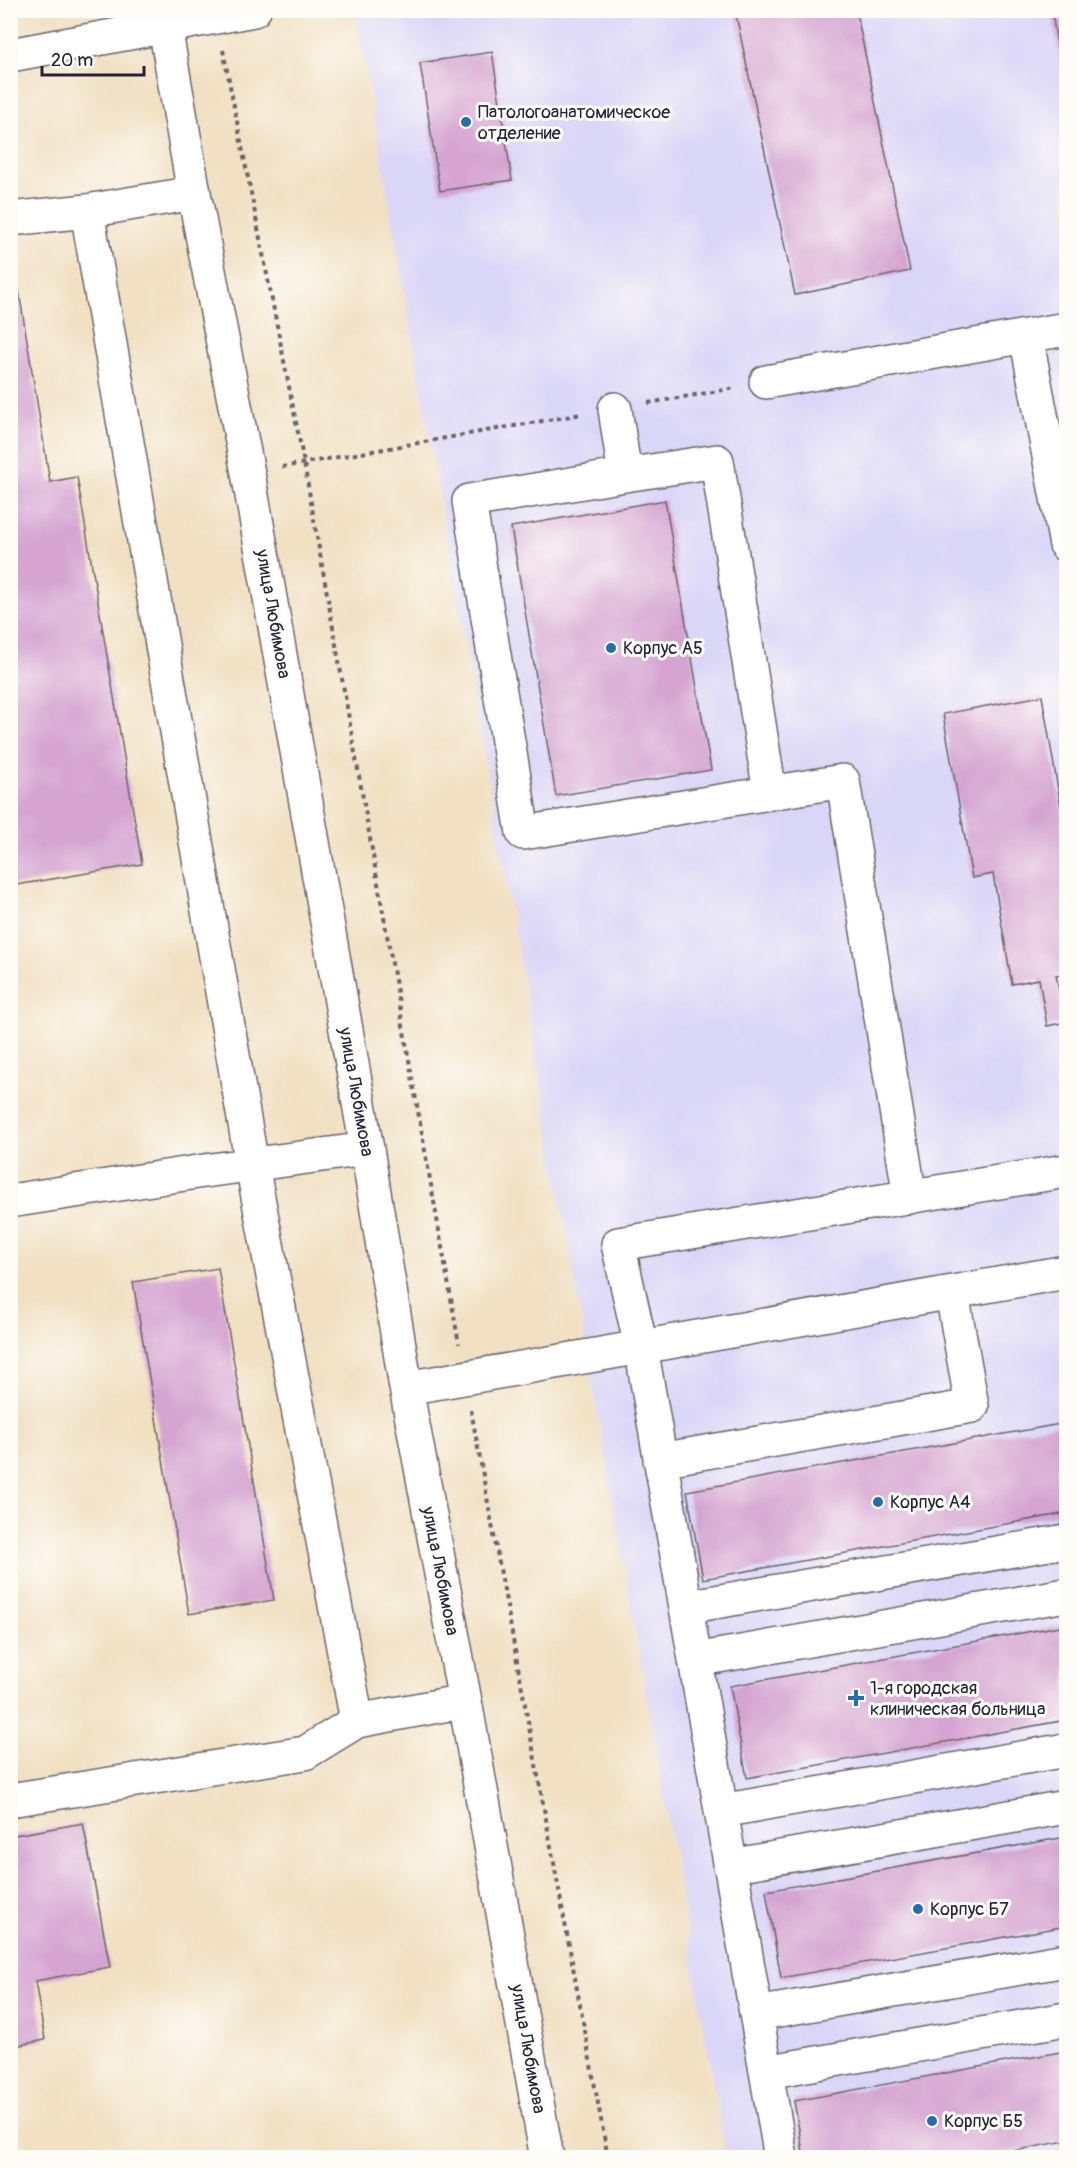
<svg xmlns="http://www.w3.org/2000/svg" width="1077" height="2168" font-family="Pangolin,sans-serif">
	<rect width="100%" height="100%" fill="#fdfcf7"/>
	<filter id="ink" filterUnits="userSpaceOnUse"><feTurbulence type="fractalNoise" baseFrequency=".0167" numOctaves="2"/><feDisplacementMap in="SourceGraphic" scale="12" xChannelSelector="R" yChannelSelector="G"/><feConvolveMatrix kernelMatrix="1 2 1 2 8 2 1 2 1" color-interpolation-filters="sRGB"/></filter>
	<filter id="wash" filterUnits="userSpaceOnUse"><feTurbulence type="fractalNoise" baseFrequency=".008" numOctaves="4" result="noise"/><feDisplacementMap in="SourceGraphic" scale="24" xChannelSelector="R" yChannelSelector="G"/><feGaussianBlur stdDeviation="1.35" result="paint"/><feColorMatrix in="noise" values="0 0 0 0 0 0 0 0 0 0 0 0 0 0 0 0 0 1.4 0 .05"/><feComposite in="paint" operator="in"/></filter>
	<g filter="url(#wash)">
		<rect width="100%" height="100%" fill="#f1e0c1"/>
		<path fill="#dad6f7" d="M 356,11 L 1066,11 L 1066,2157 L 726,2157 Z"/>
		<g id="blocks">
			<path fill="#d5a4d1" d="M 735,10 L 856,10 L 910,271 L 795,295 Z
				M 1065,10 L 1066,10 L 1065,93 L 1052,13 Z
				M 492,52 L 512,180 L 440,191 L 420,63 Z
				M 17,279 L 50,482 L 77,477 L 142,864 L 10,886 L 10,280 Z
				M 665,500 L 711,770 L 556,796 L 511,527 Z
				M 1042,696 L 1066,836 L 1066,974 L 1056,975 L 1062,1004 L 1066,1003 L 1066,1022 L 1047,1026 L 1039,979 L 1012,984 L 993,874 L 972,878 L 943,714 Z
				M 218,1268 L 274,1600 L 189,1614 L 133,1282 Z
				M 1066,1423 L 1066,1513 L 703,1579 L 687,1491 Z
				M 1066,1625 L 1066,1720 L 747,1778 L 730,1686 Z
				M 83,1823 L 110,1967 L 35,1981 L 45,2040 L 10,2047 L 10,1836 Z
				M 1066,1837 L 1066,1926 L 781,1978 L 766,1891 Z
				M 1066,2051 L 1066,2141 L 975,2158 L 804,2158 L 794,2101 Z"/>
		</g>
	</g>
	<g filter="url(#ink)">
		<use href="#blocks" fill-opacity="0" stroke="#6a646a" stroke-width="1.5"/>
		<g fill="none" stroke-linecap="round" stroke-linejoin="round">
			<g stroke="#6a646a" stroke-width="36">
				<path id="minor" d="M 160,10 L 165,27 L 194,193 L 248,473 L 367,1149 L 406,1388 L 465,1701 L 547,2158
					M 10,55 L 254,10
					M 87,211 L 252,1165 L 357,1721
					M 10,219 L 87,211 L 194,193
					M 1026,336 L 1066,545
					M 766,382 L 1066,329
					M 615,409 L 625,475 L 717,461 L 770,793 L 843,781 L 910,1197
					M 625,475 L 469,501 L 523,833 L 770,793
					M 10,1201 L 204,1171 L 367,1149
					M 406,1388 L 641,1347 L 618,1244 L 1066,1171
					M 660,1460 L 972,1406 L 952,1293
					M 686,1607 L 1066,1541
					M 695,1660 L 1066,1595
					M 10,1800 L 305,1753 L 357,1721 L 465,1701
					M 721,1811 L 1066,1750
					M 730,1866 L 1066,1807
					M 756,2014 L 1066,1960
					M 766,2072 L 1066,2019
					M 781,2158 L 641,1347 L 1066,1272"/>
			</g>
			<path stroke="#6a646a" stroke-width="4" stroke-dasharray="4.5 4.5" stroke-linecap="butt" d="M 223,50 L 304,463 L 459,1344
				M 648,403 L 736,388
				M 282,467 L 582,414
				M 471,1410 L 608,2158"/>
			<use href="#minor" stroke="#fff" stroke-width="33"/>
		</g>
	</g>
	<g fill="#1f6fb2" stroke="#fdfcf7" stroke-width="2">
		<circle cx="466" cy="122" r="6"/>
		<circle cx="611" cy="648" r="6"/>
		<circle cx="878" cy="1502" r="6"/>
		<path d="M853 1689h6v6h6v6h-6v6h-6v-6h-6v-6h6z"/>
		<circle cx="918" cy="1909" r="6"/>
		<circle cx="932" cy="2121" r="6"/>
	</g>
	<g text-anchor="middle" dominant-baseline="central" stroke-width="6" stroke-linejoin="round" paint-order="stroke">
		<g font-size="18" fill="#22223b" stroke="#fdfcf7" text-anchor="start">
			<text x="478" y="112">Патологоанатомическое<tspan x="478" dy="21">отделение</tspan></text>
			<text x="623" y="648">Корпус А5</text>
			<text x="890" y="1502">Корпус А4</text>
			<text x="870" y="1688">1-я городская<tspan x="870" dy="21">клиническая больница</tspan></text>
			<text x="930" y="1909">Корпус Б7</text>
			<text x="944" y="2121">Корпус Б5</text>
		</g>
		<g font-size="18" fill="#22223b" stroke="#fdfcf7">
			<text transform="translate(273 614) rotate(80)">улица Любимова</text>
			<text transform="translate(356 1092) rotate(80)">улица Любимова</text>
			<text transform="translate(440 1571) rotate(79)">улица Любимова</text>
			<text transform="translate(528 2049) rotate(80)">улица Любимова</text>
		</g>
	</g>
	<rect width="1077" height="2168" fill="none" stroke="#fdfcf7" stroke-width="36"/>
	<path d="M42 66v9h102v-9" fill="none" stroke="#22223b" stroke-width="3"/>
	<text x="51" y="66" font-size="18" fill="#22223b" stroke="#fdfcf7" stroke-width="4.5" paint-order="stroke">20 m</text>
</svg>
